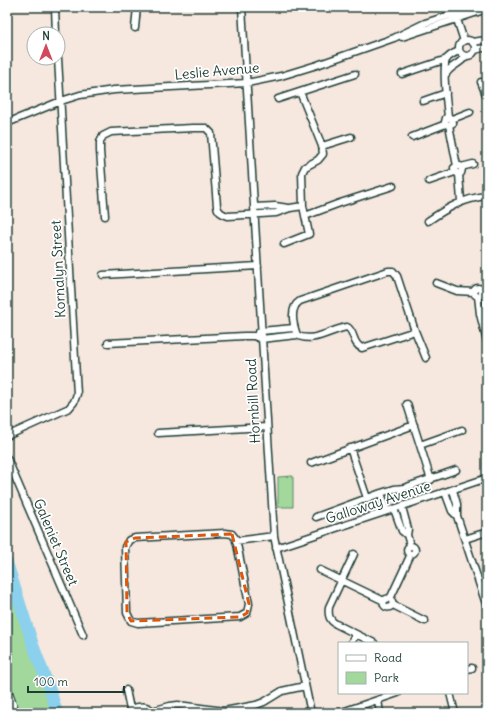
<svg xmlns="http://www.w3.org/2000/svg" width="494" height="720" font-family="Delius,sans-serif">
	<rect width="100%" height="100%" fill="#f6e7df"/>
	<filter id="ink" filterUnits="userSpaceOnUse"><feTurbulence type="fractalNoise" baseFrequency=".025" numOctaves="2"/><feDisplacementMap in="SourceGraphic" scale="8" xChannelSelector="R" yChannelSelector="G"/><feConvolveMatrix kernelMatrix="1 2 1 2 8 2 1 2 1" color-interpolation-filters="sRGB"/></filter>
	<g filter="url(#ink)">
		<path fill="#a2d89c" stroke="#608a68" d="M 293,476 L 293,507 L 278,507 L 278,477 Z
			M 7,563 L 33,645 L 51,693 L 57,713 L 19,713 L 7,676 Z"/>
		<g fill="none" stroke-linecap="round" stroke-linejoin="round">
			<path stroke="#8bd0ec" stroke-width="12" d="M 7,563 L 33,645 L 51,693 L 57,713"/>
			<g stroke="#1f3d34" stroke-width="9">
				<path id="street" d="M 55,7 L 56,34
					M 242,7 L 274,536 L 311,713
					M 453,7 L 464,41
					M 135,28 L 137,7
					M 402,37 L 487,9
					M459 48a8 8 0 1 1 16 0a8 8 0 1 1-16 0Z
					M 472,42 L 487,40
					M 475,50 L 487,47
					M 402,74 L 447,59
					M 446,74 C 451,65 459,65 465,57
					M 481,82 L 487,97
					M 278,99 L 355,74
					M 423,101 L 446,93
					M 448,117 L 452,119 L 453,123 L 449,125 L 446,124 L 445,122 L 446,118 L 448,117 C 447,105 442,70 446,60 C 449,55 454,53 459,51
					M 452,119 L 470,112
					M 7,123 L 61,101 L 80,95 L 114,90 L 247,83 L 281,76 L 317,65 L 394,38 L 425,23 L 475,7
					M 449,125 L 457,166 L 460,166 L 462,169 L 461,173 L 459,174 L 455,172 L 454,168 L 457,166
					M 412,137 L 446,124
					M 322,146 L 351,137
					M 461,167 L 473,164
					M 459,174 L 461,201
					M 429,181 L 455,172
					M 254,207 L 275,206 L 288,208
					M 105,216 L 100,151 L 100,142 L 103,136 L 111,132 L 193,128 L 206,128 L 211,133 L 217,206 C 218,212 222,214 228,216 L 276,213 L 290,208 L 303,206
					M 305,216 L 340,203 L 393,186
					M 428,221 C 447,208 464,198 487,196
					M 284,244 L 309,234 L 303,206 L 302,173 L 305,167 L 318,160 L 323,154 L 322,146 L 300,92
					M 103,275 L 258,266
					M 436,283 L 457,291 L 474,292
					M474 292a4 4 0 1 1 8 0a4 4 0 1 1-8 0Z
					M 478,296 L 480,314 L 487,342
					M 415,331 L 362,348 C 352,344 355,331 347,327 C 332,329 312,344 297,335 C 293,324 289,308 300,301 L 388,271 L 393,271 L 397,276 L 415,331 L 426,358
					M 258,333 L 261,331 L 294,328
					M 108,343 L 244,336 L 254,336 L 261,339 L 297,335
					M 407,404 L 431,480
					M 158,433 L 266,427
					M 7,436 L 69,408 L 74,402 L 77,394 L 58,58
					M 420,445 L 462,430
					M 350,448 L 367,498
					M 7,458 L 83,635
					M 311,463 L 414,425
					M 453,490 L 457,504 L 457,516 L 487,607
					M 445,492 L 452,511 L 457,516
					M 381,493 L 387,511
					M 402,507 L 408,529 L 407,535 L 410,545
					M 394,509 L 402,531 L 407,535
					M 316,517 L 381,493 L 394,489 L 404,488 L 456,470
					M 225,533 L 232,534 L 236,539 L 249,604 L 247,613 L 240,617 L 138,623 L 131,621 L 127,613 L 125,547 L 129,540 L 135,538 Z
					M 465,539 L 487,532
					M 236,541 L 274,536
					M407 550a4 4 0 1 1 8 0a4 4 0 1 1-8 0Z
					M 276,548 L 487,478
					M 354,554 L 329,607 C 328,615 329,620 336,624 L 374,643
					M 320,570 L 384,601
					M383.5 603a4.5 4.5 0 1 1 9 0a4.5 4.5 0 1 1-9 0Z
					M 390,599 L 411,554
					M 393,605 L 425,621
					M 351,643 L 356,634
					M 467,669 L 472,668
					M 7,687 L 16,713
					M 126,690 L 130,709 C 138,707 146,704 152,711 L 170,706 L 178,705 L 224,711 L 256,705 L 264,702 L 282,691 L 305,686
					M 450,693 L 455,713
					M 378,700 L 380,713
					M 339,713 L 398,693"/>
			</g>
			<use href="#street" stroke="#fff" stroke-width="6"/>
		</g>
	</g>
	<path fill="none" stroke="#de580e" stroke-width="3" stroke-dasharray="8 5" stroke-linejoin="round" d="M 232,534 L 249,604 L 247,613 L 240,617 L 131,621 L 127,613 L 126,542 L 135,538 Z"/>
	<g text-anchor="middle" dominant-baseline="central" stroke-width="3.5" stroke-linejoin="round" paint-order="stroke">
		<g font-size="14" fill="#1f3d34" stroke="#fff">
			<text transform="translate(217 71) rotate(-5)">Leslie Avenue</text>
			<text transform="translate(58 269) rotate(-93)">Kornalyn Street</text>
			<text transform="translate(253 401) rotate(-93)">Hornbill Road</text>
			<text transform="translate(378 502) rotate(-18)">Galloway Avenue</text>
			<text transform="translate(56 542) rotate(67)">Galeniet Street</text>
		</g>
	</g>
	<rect width="494" height="720" fill="none" stroke="#fff" stroke-width="24"/>
	<rect x="12" y="12" width="470" height="696" fill="none" stroke="#1f3d34" stroke-width="1.5" filter="url(#ink)"/>
	<rect x="338" y="642" width="130" height="52" fill="#ffffff" stroke="#a5b1ae"/>
	<rect x="346" y="655" width="20" height="6" fill="#ffffff" stroke="#a5b1ae"/>
	<text x="374" y="662" font-size="12" fill="#1f3d34">Road</text>
	<rect x="346" y="672" width="20" height="12" fill="#a2d89c" stroke="#a5b1ae"/>
	<text x="374" y="682" font-size="12" fill="#1f3d34">Park</text>
	<g transform="translate(46 46)"><circle r="19" fill="#ffffff" stroke="#a5b1ae"/>
	<path d="M0-3L7 15L0 10L-7 15Z" fill="#d1495b"/>
	<text y="-6" font-size="11" font-weight="bold" text-anchor="middle" fill="#1f3d34">N</text>
	</g>
	<path d="M28 686v6h96v-6" fill="none" stroke="#1f3d34" stroke-width="2"/>
	<text x="34" y="686" font-size="12" fill="#1f3d34" stroke="#ffffff" stroke-width="3" paint-order="stroke">100 m</text>
</svg>
